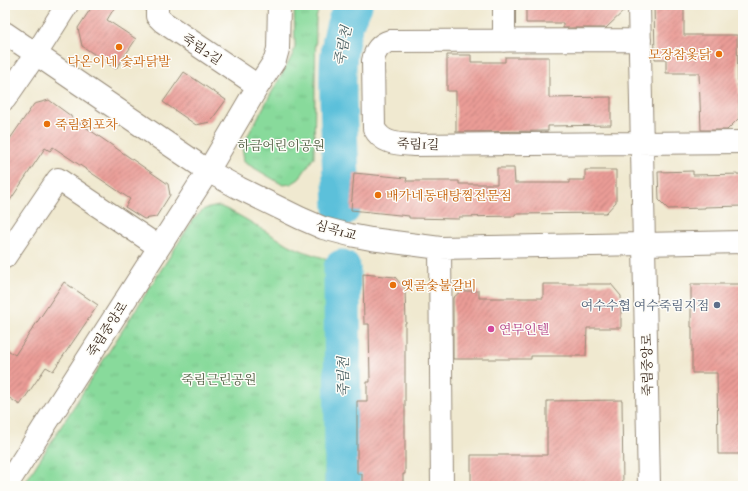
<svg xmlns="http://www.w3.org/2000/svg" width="748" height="491" font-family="'IM FELL French Canon','Noto Serif KR',serif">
	<defs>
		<pattern id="park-tufts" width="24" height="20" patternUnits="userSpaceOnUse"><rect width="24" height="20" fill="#88da9b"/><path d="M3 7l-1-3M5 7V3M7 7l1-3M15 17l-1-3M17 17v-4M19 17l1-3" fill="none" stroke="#76bb85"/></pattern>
		<pattern id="building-hatch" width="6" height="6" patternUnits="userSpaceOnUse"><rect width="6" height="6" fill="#ea9c96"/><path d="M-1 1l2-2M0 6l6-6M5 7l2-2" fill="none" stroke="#bf7f7a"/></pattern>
	</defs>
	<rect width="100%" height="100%" fill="#fdfcf7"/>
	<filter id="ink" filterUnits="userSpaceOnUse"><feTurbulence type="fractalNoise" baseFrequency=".025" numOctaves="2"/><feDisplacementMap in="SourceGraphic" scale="8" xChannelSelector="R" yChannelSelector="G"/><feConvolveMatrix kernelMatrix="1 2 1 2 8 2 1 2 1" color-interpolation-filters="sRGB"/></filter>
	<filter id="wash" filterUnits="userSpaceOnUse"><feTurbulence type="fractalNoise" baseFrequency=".012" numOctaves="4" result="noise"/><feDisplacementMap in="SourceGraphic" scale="16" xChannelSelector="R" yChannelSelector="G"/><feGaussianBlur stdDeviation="0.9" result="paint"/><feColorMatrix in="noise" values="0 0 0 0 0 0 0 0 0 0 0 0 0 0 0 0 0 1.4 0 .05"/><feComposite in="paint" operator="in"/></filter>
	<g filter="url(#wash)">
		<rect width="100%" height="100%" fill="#f0e9d0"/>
		<path fill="url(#park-tufts)" stroke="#62825c" d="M 294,5 L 320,5 L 316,18 L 314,157 L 299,179 L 291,184 L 283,185 L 244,162 L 242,146 L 292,56 L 295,47 Z
			M 219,206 C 242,215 262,230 284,242 C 298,250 313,255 328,259 L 325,486 L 23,486 L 193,220 L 204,209 Z"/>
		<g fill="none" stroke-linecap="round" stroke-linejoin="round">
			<path stroke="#5cc0da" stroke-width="37" d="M 342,208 C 341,180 340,153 339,125 C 338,89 333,37 354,5
				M 342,268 L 343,486"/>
		</g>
		<g id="blocks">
			<path fill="url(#building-hatch)" d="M 93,5 L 116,5 L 107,20 L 136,39 L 116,69 L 82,46 L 78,28 Z
				M 526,5 L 627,5 L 627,8 L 606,28 L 563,28 L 563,23 L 526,23 Z
				M 654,5 L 684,5 L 684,35 L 737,35 L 738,87 L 739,87 L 739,118 L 727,130 L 701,130 L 699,73 L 666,73 L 666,59 L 655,59 Z
				M 447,55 L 471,55 L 471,62 L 505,62 L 505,57 L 549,57 L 549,98 L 611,97 L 611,125 L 548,126 L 548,131 L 456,132 L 456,91 L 447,91 Z
				M 184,72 L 226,100 L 210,122 L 196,125 L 163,102 Z
				M 49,100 L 71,116 L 71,117 L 168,184 L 170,195 L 156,217 L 144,219 L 125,207 L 130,199 L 53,147 L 50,151 L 45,148 L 5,208 L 5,146 L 34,104 Z
				M 497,168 L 514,168 L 515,183 L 569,183 L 569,180 L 585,180 L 585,170 L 616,170 L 616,202 L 606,213 L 515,214 L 515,216 L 459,217 L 459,219 L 409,218 L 409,216 L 351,210 L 354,173 L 407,178 L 406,181 L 459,181 L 459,184 L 497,184 Z
				M 693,171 L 693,175 L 743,174 L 743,206 L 705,207 L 705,208 L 668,209 L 659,200 L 658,172 Z
				M 363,274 L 395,277 L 405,289 L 406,323 L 405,323 L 405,474 L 403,474 L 403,486 L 362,486 L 362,474 L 357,474 L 357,401 L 367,401 L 367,382 L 370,382 L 369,324 L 364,324 Z
				M 64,282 L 98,305 L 53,371 L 46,367 L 20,405 L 5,395 L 5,348 L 15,355 Z
				M 543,284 L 611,284 L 621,296 L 621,328 L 587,328 L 586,356 L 531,356 L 531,359 L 453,359 L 453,298 L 461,291 L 479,291 L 479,298 L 543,298 Z
				M 691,284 L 743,284 L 743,454 L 718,454 L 717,373 L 692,373 L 692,327 L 691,327 Z
				M 622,400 L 623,486 L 471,486 L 471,455 L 547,455 L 547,401 Z"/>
		</g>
	</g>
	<g filter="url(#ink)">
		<use href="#blocks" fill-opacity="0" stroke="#968a77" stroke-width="1"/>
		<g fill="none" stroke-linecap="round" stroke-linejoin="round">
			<g stroke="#968a77" stroke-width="24">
				<path id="minor" d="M 157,5 L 157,16 L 163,22 L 258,86
					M 504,5 L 504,41
					M 639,5 L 649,486
					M 5,33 L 208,171 L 239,188 L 300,218 L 323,228 L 350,235 L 371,239 L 440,248 L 743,242
					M 640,40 L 390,41 C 380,44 375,50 373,61 L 374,128 C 382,144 398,144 414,145 L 743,142
					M 5,99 L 36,54 L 67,5
					M 440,248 L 442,486
					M 5,257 L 58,179 L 159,247
					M 6,486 L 208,171 L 258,86 L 275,60 L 278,49 L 279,5"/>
			</g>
			<use href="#minor" stroke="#fff" stroke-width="22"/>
		</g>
	</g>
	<g fill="#e8710a" stroke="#fdfcf7" stroke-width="1.5">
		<circle cx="119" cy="47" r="4"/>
		<circle cx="719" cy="54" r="4"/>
		<circle cx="47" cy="124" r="4"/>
		<circle cx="378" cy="195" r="4"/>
		<circle cx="393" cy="285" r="4"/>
	</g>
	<circle fill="#5c6f8a" stroke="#fdfcf7" stroke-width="1.5" cx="717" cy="305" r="4"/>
	<circle fill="#d1479c" stroke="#fdfcf7" stroke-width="1.5" cx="491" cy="329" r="4"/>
	<g text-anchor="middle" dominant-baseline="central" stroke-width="3" stroke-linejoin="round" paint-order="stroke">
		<g font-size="13" fill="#3b2a1e" stroke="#fdfcf7">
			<text transform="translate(202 49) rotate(34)">죽림2길</text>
			<text transform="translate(418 144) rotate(2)">죽림1길</text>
			<text transform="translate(336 230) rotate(16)">심곡1교</text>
			<text transform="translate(107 329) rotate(-57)">죽림중앙로</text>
			<text transform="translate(647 365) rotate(-91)">죽림중앙로</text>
		</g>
		<g font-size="13" fill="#c56008" stroke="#fdfcf7" text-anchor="start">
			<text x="711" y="54" text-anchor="end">모장참옻닭</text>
			<text x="119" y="61" text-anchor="middle">다온이네 숯과닭발</text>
			<text x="55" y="124">죽림회포차</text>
			<text x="386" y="195">배가네동태탕찜전문점</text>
			<text x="401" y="285">옛골숯불갈비</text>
		</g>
		<g font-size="13" fill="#525f44" stroke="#fdfcf7">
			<text x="281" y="145">하금어린이공원</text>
			<text x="219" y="379">죽림근린공원</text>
		</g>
		<g font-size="13" fill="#4e5e75" stroke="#fdfcf7" text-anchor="end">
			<text x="709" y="305">여수수협 여수죽림지점</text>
		</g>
		<g font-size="13" fill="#b23c85" stroke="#fdfcf7" text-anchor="start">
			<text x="499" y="329">연무인텔</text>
		</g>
		<g font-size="14" font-style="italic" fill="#475e60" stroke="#fdfcf7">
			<text transform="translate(343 46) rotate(-79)">죽림천</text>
			<text transform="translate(343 377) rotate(-90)">죽림천</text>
		</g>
	</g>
	<rect width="748" height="491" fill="none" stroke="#fdfcf7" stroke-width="20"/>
</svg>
